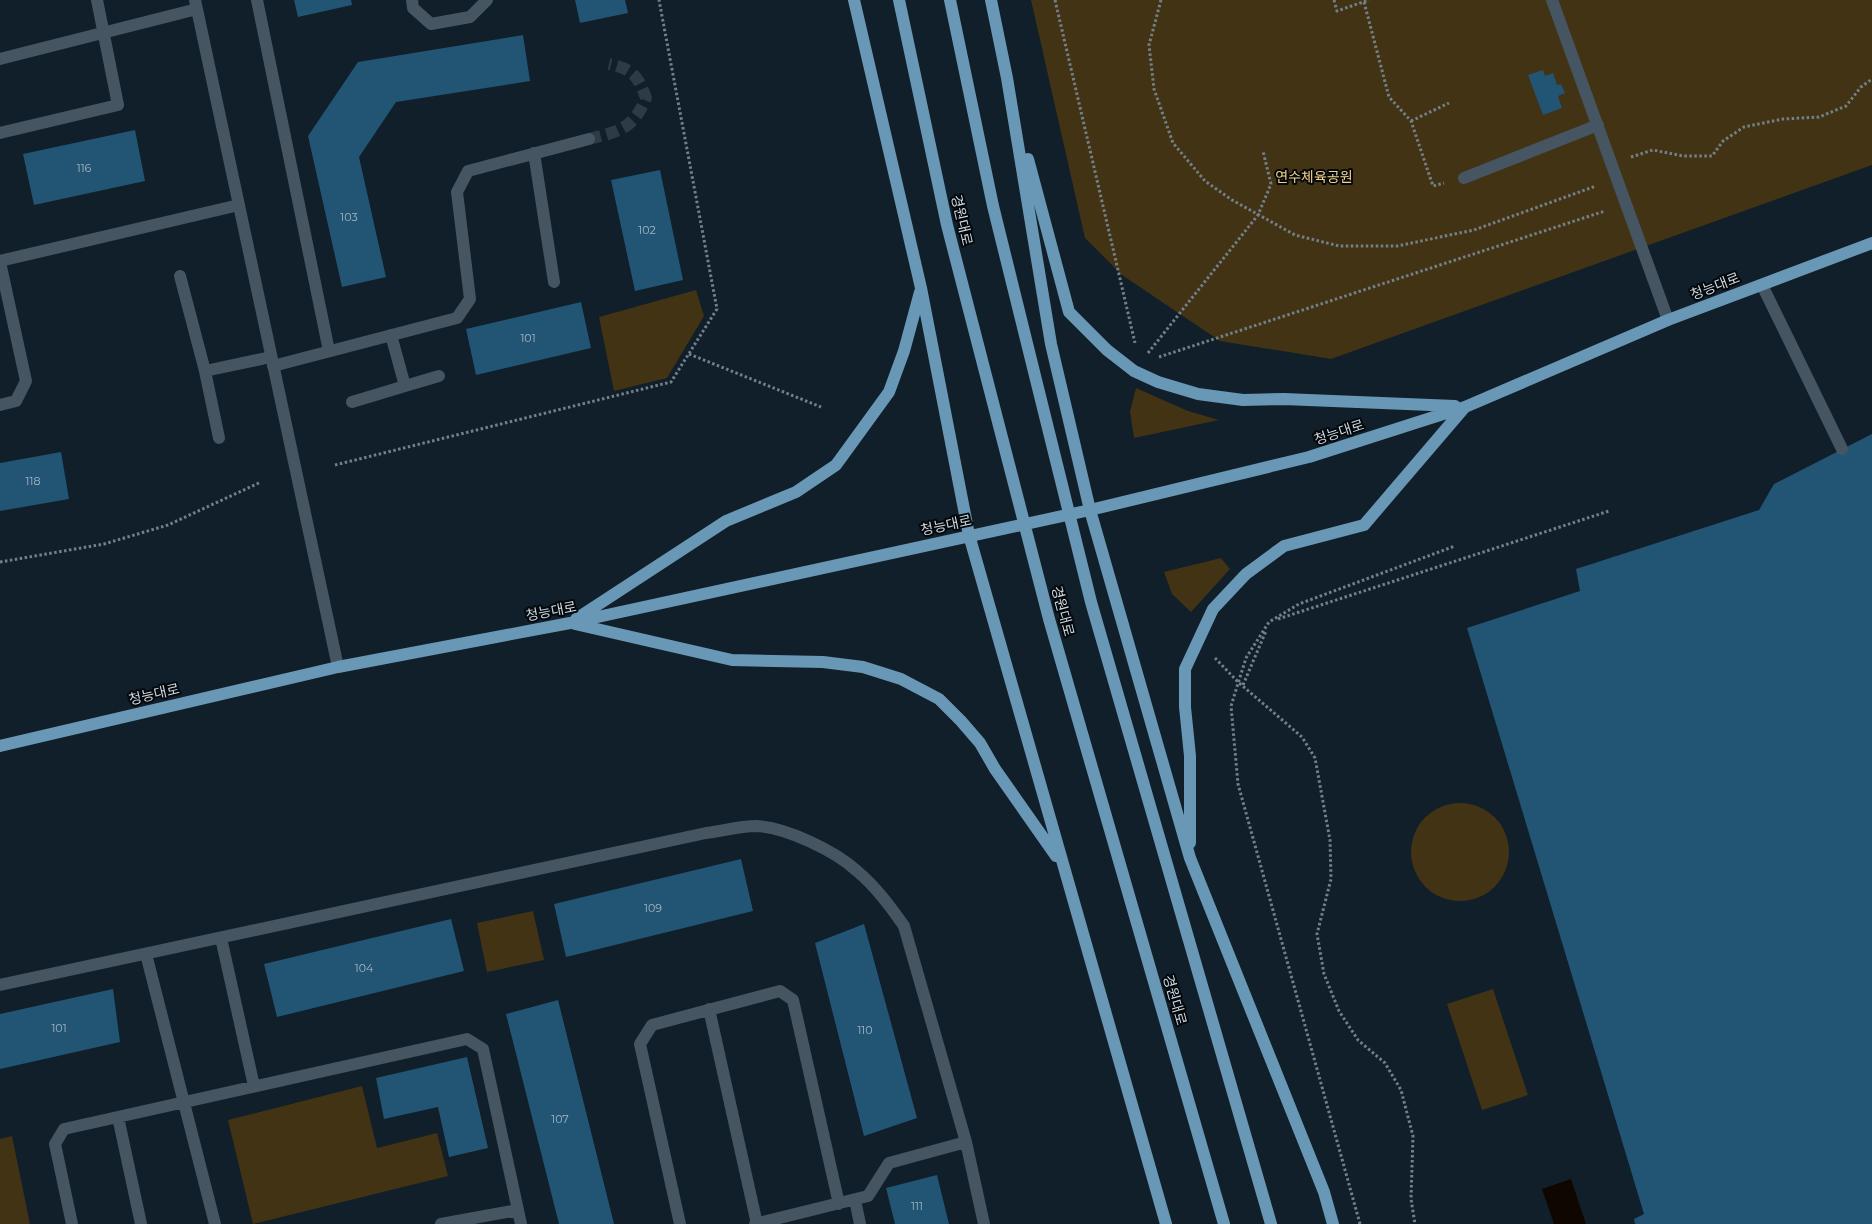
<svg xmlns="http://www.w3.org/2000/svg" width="1872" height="1224" font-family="Montserrat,'Noto Sans KR',sans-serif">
	<rect width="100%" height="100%" fill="#101f29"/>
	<path fill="#423314" d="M 1031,0 L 1872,0 L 1872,165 L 1331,359 L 1220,341 L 1122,275 L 1085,238 Z
		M 696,290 L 704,316 L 667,378 L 614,391 L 599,317 Z
		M 1136,388 L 1188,411 L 1219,420 L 1134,438 L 1130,412 Z
		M 1221,558 L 1230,569 L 1191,612 L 1172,594 L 1164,572 Z
		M1411 852a49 49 0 1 1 98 0a49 49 0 1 1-98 0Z
		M 533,911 L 544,960 L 487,972 L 477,923 Z
		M 1493,989 L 1528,1095 L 1482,1110 L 1447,1004 Z
		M 362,1086 L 377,1148 L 437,1133 L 448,1176 L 253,1224 L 228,1120 Z
		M 12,1136 L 30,1224 L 0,1224 L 0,1139 Z"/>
	<path fill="#100600" d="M 1571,1179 L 1586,1224 L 1554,1224 L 1542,1189 Z"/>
	<path fill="#225474" d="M 294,0 L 351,0 L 352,5 L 298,17 Z
		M 575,0 L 625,0 L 628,13 L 580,23 Z
		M 523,35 L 530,81 L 396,102 L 359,157 L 386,277 L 342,287 L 308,136 L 358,62 Z
		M 1543,70 L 1545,76 L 1553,73 L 1557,85 L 1561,84 L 1565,93 L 1558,96 L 1562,108 L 1543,115 L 1528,75 Z
		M 135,130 L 145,181 L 34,205 L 23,154 Z
		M 660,170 L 683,280 L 635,291 L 611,180 Z
		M 581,302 L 591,348 L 476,375 L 466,329 Z
		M 1872,434 L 1872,1224 L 1635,1224 L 1634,1219 L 1644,1214 L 1467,628 L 1580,591 L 1576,569 L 1759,510 L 1774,484 Z
		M 61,452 L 69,499 L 0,511 L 0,463 Z
		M 741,859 L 753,911 L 566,957 L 554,904 Z
		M 451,919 L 464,971 L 277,1017 L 264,964 Z
		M 864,924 L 917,1118 L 864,1136 L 815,943 Z
		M 113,989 L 120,1042 L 0,1069 L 0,1014 Z
		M 558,1000 L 614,1224 L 559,1224 L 506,1014 Z
		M 467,1057 L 488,1148 L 449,1157 L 438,1107 L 384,1119 L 376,1078 Z
		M 937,1175 L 949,1224 L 895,1224 L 886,1188 Z"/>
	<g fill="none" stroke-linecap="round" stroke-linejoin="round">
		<path stroke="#2d3b44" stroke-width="12" stroke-dasharray="12 6" stroke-linecap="butt" d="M 589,139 C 620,131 633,129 646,98 C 638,75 632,69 609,64"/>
		<path stroke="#748089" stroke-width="3" stroke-dasharray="2.5 2.5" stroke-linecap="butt" d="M 1055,0 L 1135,343
			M 1161,0 L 1149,45 L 1154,89 L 1173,143 L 1205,181 L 1232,200 L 1295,235 L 1339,246 L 1397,246 L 1474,230 L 1596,186
			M 1334,0 L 1337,11 L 1369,0
			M 1364,2 L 1389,97 L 1411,121 L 1433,186 L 1444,183
			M 1411,121 L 1449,103
			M 1631,157 L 1653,150 L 1683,156 L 1712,156 L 1723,141 L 1744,127 L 1783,119 L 1819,117 L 1846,106 L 1861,87 L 1872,79
			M 1148,353 L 1258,215 L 1271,184 L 1263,151
			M 689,354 L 821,407
			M 1159,357 L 1605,211
			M 335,465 L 671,382 L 717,309 L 659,0
			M 0,562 L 104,544 L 168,525 L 261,482
			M 1278,619 L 1609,511
			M 1215,658 L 1238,682 L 1302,737 L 1315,758 L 1330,840 L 1331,879 L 1317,934 L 1324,974 L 1339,1011 L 1358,1040 L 1385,1063 L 1401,1090 L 1413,1136 L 1411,1199 L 1415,1224
			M 1243,685 L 1266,631
			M 1360,1224 L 1238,784 L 1231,706 L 1246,658 L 1269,622 L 1299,604 L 1455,546"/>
		<path stroke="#455561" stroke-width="12" d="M 195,0 L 338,667
			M 257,0 L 329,351
			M 412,0 L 413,8 L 431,24 L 470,17 L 487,0
			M 1552,0 L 1668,320
			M 0,59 L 197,9
			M 0,133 L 118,105 L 97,0
			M 534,153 L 554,282
			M 1464,178 L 1598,125
			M 0,261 L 239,205
			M 0,262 L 26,381 L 16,401 L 0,405
			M 180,276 L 205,371 L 219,438
			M 1762,285 L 1842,449
			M 273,366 L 457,318 L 470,299 L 457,192 L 468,171 L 589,139
			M 205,371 L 271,357
			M 405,386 L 439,376
			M 352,402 L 405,386 L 391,335
			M 221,938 L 254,1086
			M 146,954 L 215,1224
			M 0,985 L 706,833 C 722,831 740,826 756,826 C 786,827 835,851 857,871 C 876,887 890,906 904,926 L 966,1142 L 984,1224
			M 709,1009 L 757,1224
			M 118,1117 L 141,1224
			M 855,1200 L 860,1224
			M 72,1224 L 55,1144 L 64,1129 L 467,1039 L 483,1049 L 521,1224
			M 441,1224 L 518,1210
			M 680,1224 L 640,1044 L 652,1025 L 780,991 L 793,1000 L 839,1204
			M 755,1224 L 868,1196 L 889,1163 L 966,1142"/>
		<path stroke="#6997b6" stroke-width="12" d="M 854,0 L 921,288 L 969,535 L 1166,1224
			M 899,0 L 947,225 L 1049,619 L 1224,1224
			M 950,0 L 993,206 L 1091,602 L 1271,1224
			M 991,0 L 1007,78 L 1051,344 L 1090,510 L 1190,858 L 1324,1192 L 1333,1224
			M 1028,159 L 1069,312 L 1107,350 L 1134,371 L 1158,382 L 1198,394 L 1243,400 L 1284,399 L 1455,406
			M 576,619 L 726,521 L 796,492 L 836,465 L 889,392 L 904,351 L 920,292
			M 575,624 L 732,660 L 823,662 L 863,667 L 901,679 L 939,699 L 961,721 L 980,743 L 995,769 L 1056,856
			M 0,746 L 338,667 L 570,623 L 1090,510 L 1309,457 L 1465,407 L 1668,320 L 1872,243
			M 1190,843 L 1190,756 L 1185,707 L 1185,669 L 1213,609 L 1246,574 L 1284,546 L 1364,525 L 1464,408"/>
	</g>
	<g text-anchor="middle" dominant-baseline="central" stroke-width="4" stroke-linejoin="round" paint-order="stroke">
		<g font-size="11" fill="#a4b7c4">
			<text x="84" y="168">116</text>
			<text x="349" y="217">103</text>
			<text x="647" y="230">102</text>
			<text x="528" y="338">101</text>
			<text x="33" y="481">118</text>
			<text x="653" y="908">109</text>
			<text x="364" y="968">104</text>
			<text x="59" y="1028">101</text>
			<text x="865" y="1030">110</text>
			<text x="560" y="1119">107</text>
			<text x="917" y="1206">111</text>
		</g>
		<g font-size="14" fill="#f7d084" stroke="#03080c">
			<text x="1314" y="177">연수체육공원</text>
		</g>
		<g font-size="14" fill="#cfd8df" stroke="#03080c">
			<text transform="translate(962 220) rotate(77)">경원대로</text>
			<text transform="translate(1715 286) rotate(-21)">청능대로</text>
			<text transform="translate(1339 432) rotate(-18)">청능대로</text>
			<text transform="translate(946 525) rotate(-12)">청능대로</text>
			<text transform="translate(551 611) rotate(-11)">청능대로</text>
			<text transform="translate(1063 611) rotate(75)">경원대로</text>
			<text transform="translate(154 694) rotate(-13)">청능대로</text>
			<text transform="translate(1175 1000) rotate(74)">경원대로</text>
		</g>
	</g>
</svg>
